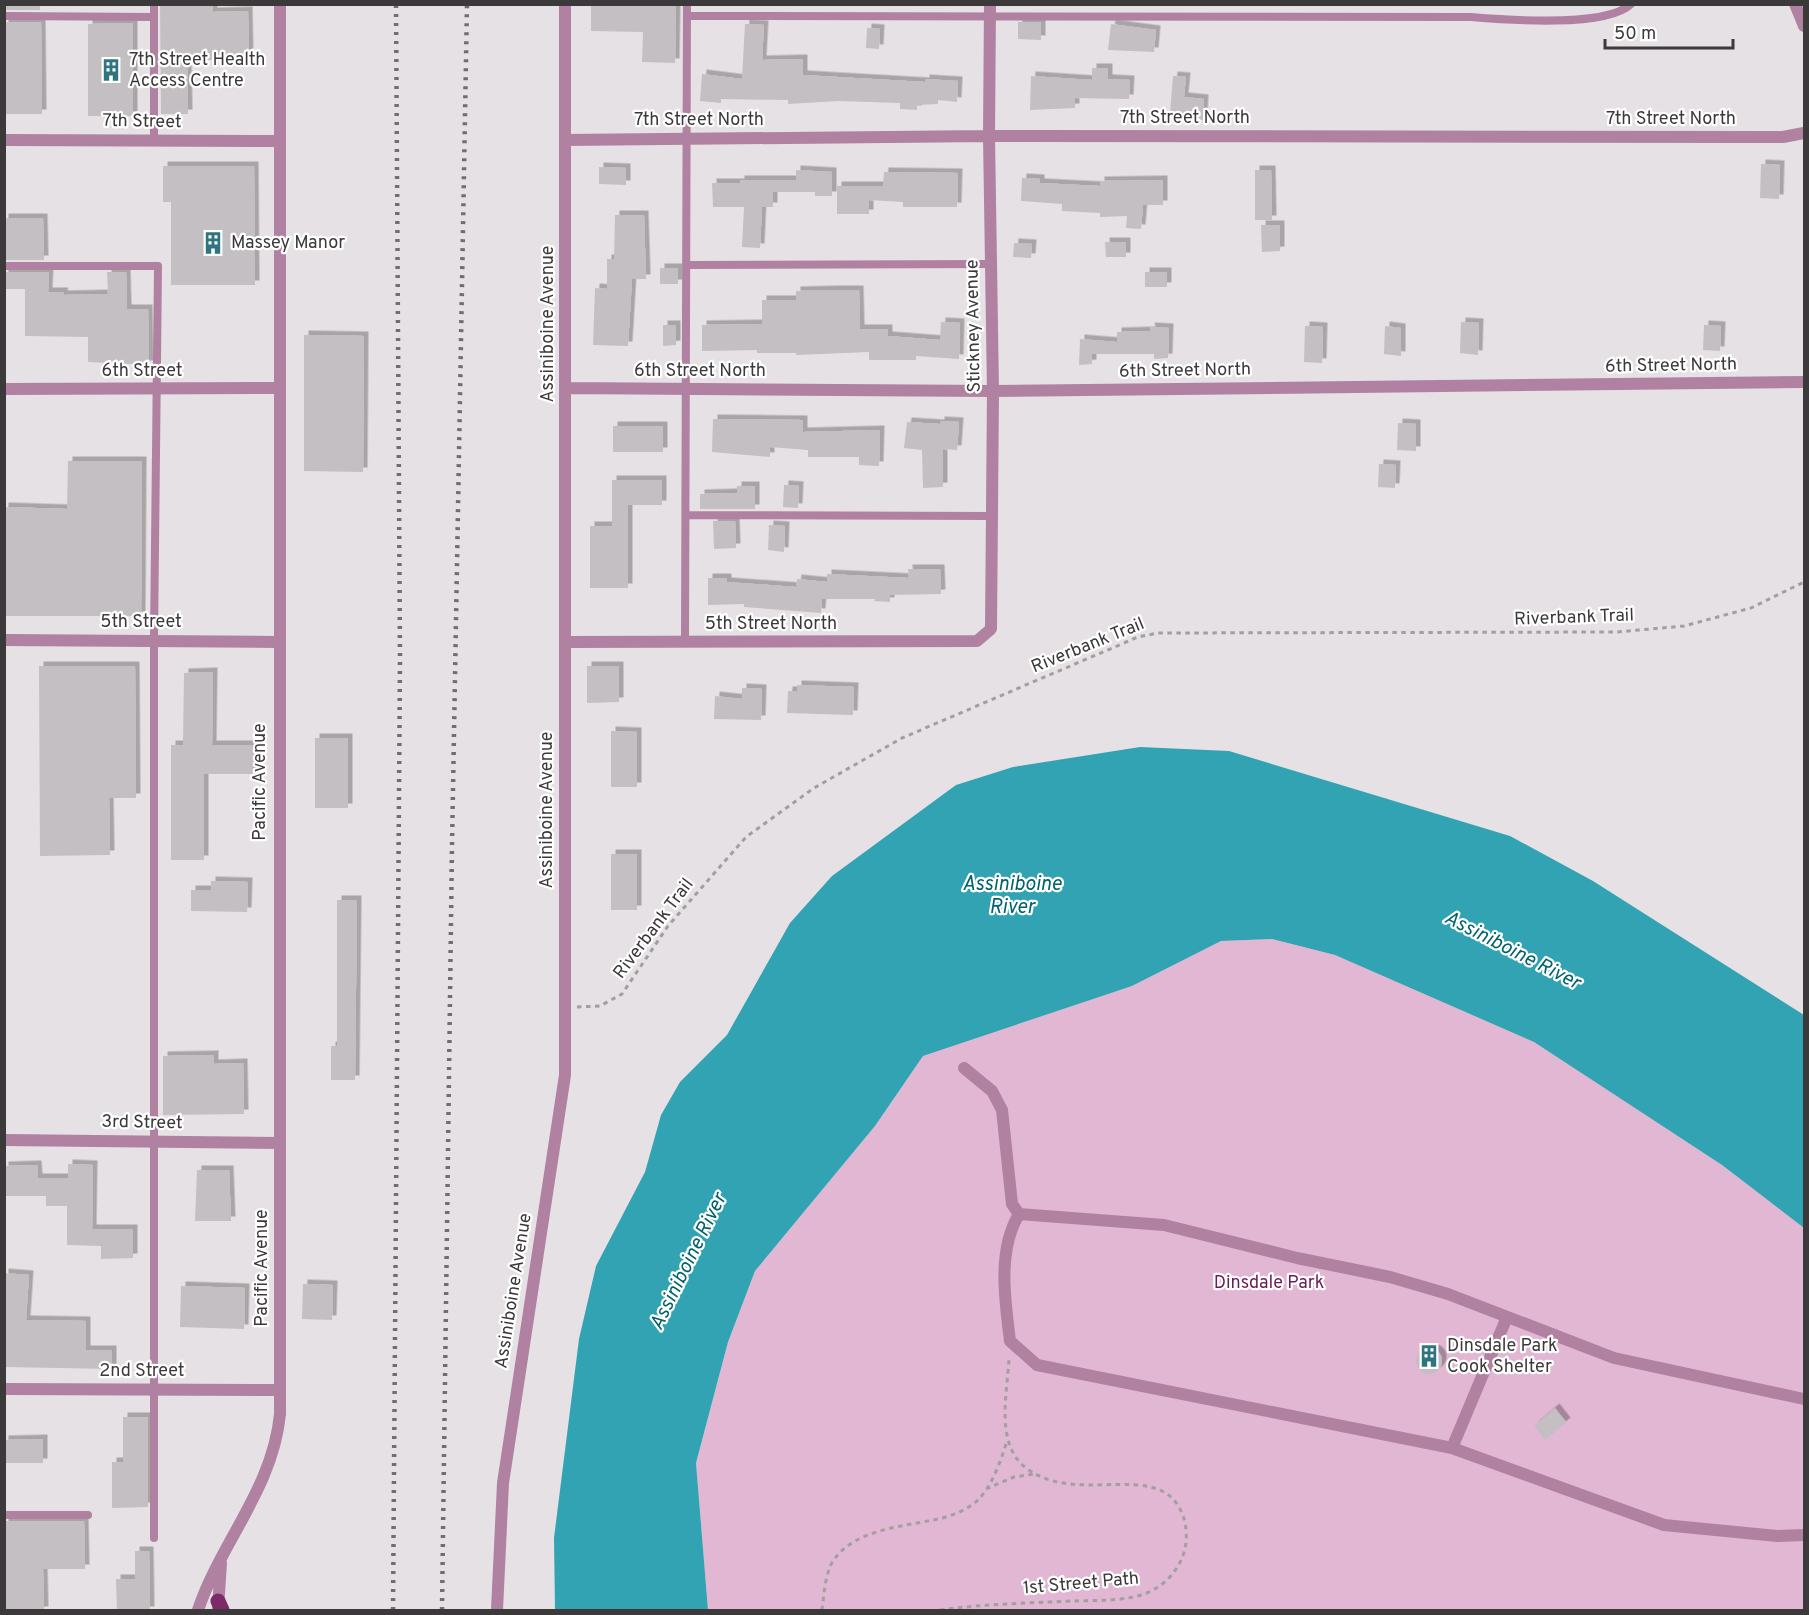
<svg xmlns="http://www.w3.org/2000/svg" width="1809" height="1615" font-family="Overpass,sans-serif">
	<defs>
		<filter id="shadow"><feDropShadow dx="4.5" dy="-4.5" stdDeviation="0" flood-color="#0004"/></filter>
	</defs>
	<rect width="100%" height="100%" fill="#e6e1e4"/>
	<path fill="#e1b7d3" d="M 1272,939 L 1335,955 L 1534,1042 L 1722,1165 L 1804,1228 L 1804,1610 L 708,1610 L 696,1463 L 728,1342 L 755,1271 L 875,1126 L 923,1056 L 1132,986 L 1221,941 Z"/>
	<path fill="#32a3b3" d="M 1140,747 L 1229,751 L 1510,836 L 1593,881 L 1804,1015 L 1804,1228 L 1722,1165 L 1534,1042 L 1335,955 L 1272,939 L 1221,941 L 1132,986 L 923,1056 L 875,1126 L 755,1271 L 728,1342 L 696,1463 L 708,1610 L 555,1610 L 554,1538 L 579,1339 L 596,1266 L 645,1172 L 661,1115 L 680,1082 L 727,1035 L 790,923 L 832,876 L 956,785 L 1013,767 Z"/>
	<path fill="#c4bfc2" filter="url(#shadow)" d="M 4,4 L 40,4 L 40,10 L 4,10 Z
		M 160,4 L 213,4 L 213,12 L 248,11 L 249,60 L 187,60 L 188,114 L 161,114 Z
		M 591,4 L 676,4 L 675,63 L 642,62 L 643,32 L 591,31 Z
		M 4,22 L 41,22 L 42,114 L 4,114 Z
		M 1018,22 L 1041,22 L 1041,40 L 1018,39 Z
		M 133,23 L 133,116 L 88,116 L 88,24 Z
		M 745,24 L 764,25 L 762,60 L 803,59 L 803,75 L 925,82 L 925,79 L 958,81 L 957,102 L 938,100 L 938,104 L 917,105 L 917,110 L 900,109 L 900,103 L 838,101 L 788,104 L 788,100 L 721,99 L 721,103 L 700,101 L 702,74 L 742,79 Z
		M 1111,24 L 1156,30 L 1154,52 L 1108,50 Z
		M 867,28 L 880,29 L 879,49 L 866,48 Z
		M 1092,68 L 1108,68 L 1108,79 L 1130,80 L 1129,99 L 1075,98 L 1075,108 L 1030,110 L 1031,76 L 1092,80 Z
		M 1173,76 L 1186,77 L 1184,97 L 1204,99 L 1203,120 L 1188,119 L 1188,115 L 1170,113 Z
		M 1761,164 L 1780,165 L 1779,199 L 1760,198 Z
		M 163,166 L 254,166 L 255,285 L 171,285 L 171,202 L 163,202 Z
		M 599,167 L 626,168 L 626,185 L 599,184 Z
		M 796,170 L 832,172 L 832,196 L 815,196 L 815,192 L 773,192 L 773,207 L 762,207 L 760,248 L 742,247 L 744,207 L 713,207 L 712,183 L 740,183 L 740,180 L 796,180 Z
		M 1255,170 L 1271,170 L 1272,220 L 1255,220 Z
		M 884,172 L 958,173 L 957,207 L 903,207 L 903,202 L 869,200 L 869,214 L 837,214 L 837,186 L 883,186 Z
		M 1022,178 L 1040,179 L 1040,183 L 1100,186 L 1100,181 L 1163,180 L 1163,205 L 1143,205 L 1141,229 L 1126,228 L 1127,216 L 1100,217 L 1100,213 L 1062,211 L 1062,204 L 1021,201 Z
		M 615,215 L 644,215 L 646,279 L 632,279 L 628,346 L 593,345 L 595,288 L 607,289 L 607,259 L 614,259 Z
		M 4,218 L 43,218 L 44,260 L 4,260 Z
		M 1261,225 L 1280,225 L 1280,251 L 1262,252 Z
		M 1105,242 L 1126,242 L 1126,257 L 1106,257 Z
		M 1014,243 L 1032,244 L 1031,258 L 1013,257 Z
		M 660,268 L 678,268 L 678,284 L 660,284 Z
		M 4,272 L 49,272 L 48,292 L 64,292 L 63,295 L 108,294 L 107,272 L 126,272 L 127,309 L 148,309 L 149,365 L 88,362 L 88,337 L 25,336 L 25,289 L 4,289 Z
		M 1145,272 L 1167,272 L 1167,287 L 1145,287 Z
		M 836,290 L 859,290 L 860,329 L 888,329 L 888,336 L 940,340 L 941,322 L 960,323 L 959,359 L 916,356 L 916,360 L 869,360 L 869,352 L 796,355 L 796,353 L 757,353 L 757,350 L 702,351 L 702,325 L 762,324 L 762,300 L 796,300 L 796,291 Z
		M 1461,322 L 1479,323 L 1478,355 L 1460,353 Z
		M 663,325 L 676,325 L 676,345 L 663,346 Z
		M 1704,325 L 1721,326 L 1720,351 L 1703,350 Z
		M 1305,326 L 1323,327 L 1322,363 L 1304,362 Z
		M 1385,326 L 1401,328 L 1401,356 L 1384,354 Z
		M 1150,327 L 1169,328 L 1168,358 L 1154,359 L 1154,354 L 1092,354 L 1092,364 L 1079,365 L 1080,339 L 1117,342 L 1117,332 L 1151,331 Z
		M 304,335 L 364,336 L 363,472 L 304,471 Z
		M 713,419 L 803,420 L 803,432 L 880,430 L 879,466 L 859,465 L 859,457 L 808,457 L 808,450 L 770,447 L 770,457 L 712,452 Z
		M 940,421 L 959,422 L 957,450 L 943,449 L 943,487 L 923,488 L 922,450 L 904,448 L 907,422 L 940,424 Z
		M 1398,423 L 1416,424 L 1416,451 L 1397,450 Z
		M 613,426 L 663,426 L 663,452 L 613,452 Z
		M 68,461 L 142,461 L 141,616 L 4,616 L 4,507 L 67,509 Z
		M 1379,464 L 1396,465 L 1395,488 L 1378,487 Z
		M 612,480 L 662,480 L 662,505 L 628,505 L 628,588 L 590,588 L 590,526 L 612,526 Z
		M 784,485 L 799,486 L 798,508 L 783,507 Z
		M 737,486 L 755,486 L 755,509 L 700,509 L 700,494 L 737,493 Z
		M 713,521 L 735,521 L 736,548 L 714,549 Z
		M 769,525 L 785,526 L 784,552 L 768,550 Z
		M 908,569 L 940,569 L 941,594 L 890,595 L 890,602 L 874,601 L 875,599 L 822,599 L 821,613 L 744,607 L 744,604 L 708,605 L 708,578 L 727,578 L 727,582 L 796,587 L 797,579 L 827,582 L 827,574 L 909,578 Z
		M 39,666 L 135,666 L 136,798 L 109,798 L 110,855 L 40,856 Z
		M 587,666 L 619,666 L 619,702 L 587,703 Z
		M 213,672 L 212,745 L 252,745 L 253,774 L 204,774 L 204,860 L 171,860 L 171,745 L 183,745 L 184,673 Z
		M 797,685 L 854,687 L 853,715 L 787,713 L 788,691 L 797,691 Z
		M 742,688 L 762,689 L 761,720 L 714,719 L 715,696 L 742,699 Z
		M 611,731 L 637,732 L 637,787 L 611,787 Z
		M 315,738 L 348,738 L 348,808 L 315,808 Z
		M 611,854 L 637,854 L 637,910 L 611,910 Z
		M 211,881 L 248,882 L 247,912 L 191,911 L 191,890 L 211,890 Z
		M 337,900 L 357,900 L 355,1080 L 331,1080 L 331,1046 L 337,1046 Z
		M 214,1055 L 214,1064 L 243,1063 L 244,1114 L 163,1115 L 163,1056 Z
		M 68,1164 L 93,1165 L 92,1229 L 133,1229 L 133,1258 L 101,1259 L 101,1246 L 67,1245 L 67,1206 L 46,1206 L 46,1196 L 4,1196 L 4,1166 L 37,1165 L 38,1178 L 68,1178 Z
		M 197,1170 L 229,1170 L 231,1221 L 195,1221 Z
		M 4,1273 L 29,1275 L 26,1320 L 86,1321 L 86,1350 L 112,1350 L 112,1369 L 4,1367 Z
		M 303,1284 L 333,1285 L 332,1320 L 302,1319 Z
		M 181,1286 L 245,1288 L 244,1329 L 180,1327 Z
		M1416 1361a13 13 0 1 1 26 0a13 13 0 1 1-26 0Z
		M 1555,1408 L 1566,1422 L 1545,1440 L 1534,1426 Z
		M 123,1417 L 148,1417 L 148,1507 L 112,1508 L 112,1462 L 123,1462 Z
		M 43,1439 L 43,1463 L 4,1463 L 4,1440 Z
		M 4,1521 L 84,1521 L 85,1569 L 43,1569 L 44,1611 L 4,1611 Z
		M 135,1551 L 149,1551 L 150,1611 L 117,1611 L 116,1579 L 135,1579 Z"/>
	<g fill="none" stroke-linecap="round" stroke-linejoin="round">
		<path stroke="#a39fa1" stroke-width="3" stroke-dasharray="4.5 4.5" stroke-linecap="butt" d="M 577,1007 L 600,1006 L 622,994 L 668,926 L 746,837 L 814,788 L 902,738 L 1138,637 L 1158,633 L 1617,632 L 1684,626 L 1751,608 L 1804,582
			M 986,1489 L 1014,1477 L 1034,1474
			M 822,1610 C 824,1595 825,1574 833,1561 C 854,1530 899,1527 933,1520 C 949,1517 967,1511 979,1499 C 993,1484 1001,1460 1007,1441
			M 940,1610 C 984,1604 1028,1603 1072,1601 C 1097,1600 1126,1602 1149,1592 C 1173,1581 1189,1556 1186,1530 C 1185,1515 1177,1499 1164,1492 C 1129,1473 1068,1500 1026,1468 C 995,1444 1007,1394 1009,1360"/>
		<path stroke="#b081a1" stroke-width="8" d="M 154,4 L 154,140
			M 4,16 L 153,17
			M 687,16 L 1471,17 C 1507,20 1606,28 1631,4
			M 688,265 L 991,264
			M 4,266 L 158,266 L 154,640 L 154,1538
			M 687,515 L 992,516
			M 685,642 L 687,4
			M 4,1515 L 88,1515"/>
		<path stroke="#b081a1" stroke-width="12" d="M 1795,4 L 1804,26
			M 4,140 L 280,141
			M 565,140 L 989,136 L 1783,137 L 1804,133
			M 566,388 L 993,391 L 1804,382
			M 4,389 L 279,388
			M 4,640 L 278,642
			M 565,642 L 977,641 L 991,629 L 993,391 L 989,136 L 990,4
			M 964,1068 L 992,1091 L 1002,1110 L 1012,1204 L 1019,1214
			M 4,1140 L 280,1143
			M 4,1389 L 280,1390
			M 1804,1399 L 1614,1358 L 1448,1294 L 1390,1277 L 1297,1258 L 1164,1225 L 1019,1214 C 997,1251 1005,1300 1010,1341 L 1037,1365 L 1452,1448 L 1664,1525 L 1777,1536 L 1804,1535
			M 1452,1448 L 1507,1317
			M 218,1608 L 221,1563
			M 198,1610 C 221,1542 273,1488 280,1414 L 280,4
			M 497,1610 L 503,1483 L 565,1075 L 565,4"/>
		<path stroke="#7d2a68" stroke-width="15" d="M 218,1601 L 222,1610"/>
		<path stroke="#716e6f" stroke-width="4.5" stroke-dasharray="3 6" stroke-linecap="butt" d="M 393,1610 L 400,659 L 396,4
			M 442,1610 L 452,846 L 467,4"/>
	</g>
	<defs>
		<g id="building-bare" transform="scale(1.8)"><path d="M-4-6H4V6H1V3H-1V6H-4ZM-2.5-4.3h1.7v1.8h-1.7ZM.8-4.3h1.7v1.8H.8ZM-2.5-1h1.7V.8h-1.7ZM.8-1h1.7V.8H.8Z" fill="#2e7580" stroke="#fff" stroke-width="2.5" paint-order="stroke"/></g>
	</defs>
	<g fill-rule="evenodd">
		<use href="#building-bare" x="111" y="70"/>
		<use href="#building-bare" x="213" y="243"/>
		<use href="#building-bare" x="1429" y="1356"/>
	</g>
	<g text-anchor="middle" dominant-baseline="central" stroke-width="4.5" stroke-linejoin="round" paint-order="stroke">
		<g font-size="18" fill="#3b393a" stroke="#fff" text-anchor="start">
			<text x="129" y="60">7th Street Health<tspan x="129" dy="21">Access Centre</tspan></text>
			<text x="231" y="243">Massey Manor</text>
			<text x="1447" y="1346">Dinsdale Park<tspan x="1447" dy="21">Cook Shelter</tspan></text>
		</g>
		<g font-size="18" fill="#3b393a" stroke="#fff">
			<text x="1185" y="118">7th Street North</text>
			<text x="1671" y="119">7th Street North</text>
			<text x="699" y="120">7th Street North</text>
			<text transform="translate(142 122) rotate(1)">7th Street</text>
			<text transform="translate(548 324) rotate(-90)">Assiniboine Avenue</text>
			<text transform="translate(974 326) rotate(-91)">Stickney Avenue</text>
			<text transform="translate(1671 366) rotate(-1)">6th Street North</text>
			<text x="142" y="371">6th Street</text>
			<text x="700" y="371">6th Street North</text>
			<text transform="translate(1185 371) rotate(-1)">6th Street North</text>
			<text transform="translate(1574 618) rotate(-2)">Riverbank Trail</text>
			<text x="141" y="622">5th Street</text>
			<text x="771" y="624">5th Street North</text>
			<text transform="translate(1088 646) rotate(-22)">Riverbank Trail</text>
			<text transform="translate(260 782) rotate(-90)">Pacific Avenue</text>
			<text transform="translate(547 810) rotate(-90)">Assiniboine Avenue</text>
			<text transform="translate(654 929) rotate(-53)">Riverbank Trail</text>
			<text transform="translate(142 1123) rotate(1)">3rd Street</text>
			<text transform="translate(262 1268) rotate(-90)">Pacific Avenue</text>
			<text transform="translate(514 1291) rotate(-81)">Assiniboine Avenue</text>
			<text x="142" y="1371">2nd Street</text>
			<text transform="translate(1081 1584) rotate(-5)">1st Street Path</text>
		</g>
		<g font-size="18" fill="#6a1c58" stroke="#fff">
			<text x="1269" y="1283">Dinsdale Park</text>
		</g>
		<g font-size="20" font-style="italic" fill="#00626d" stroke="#fff">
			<text x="1012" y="885">Assiniboine<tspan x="1012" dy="23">River</tspan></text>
			<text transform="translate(1512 951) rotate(27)">Assiniboine River</text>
			<text transform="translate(689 1262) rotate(-64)">Assiniboine River</text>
		</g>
	</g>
	<rect width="1809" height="1615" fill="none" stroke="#3b393a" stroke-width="12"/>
	<path d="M1605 39v9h128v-9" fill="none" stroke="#3b393a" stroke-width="3"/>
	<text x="1614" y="39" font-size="18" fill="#3b393a" stroke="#ffffff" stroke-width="4.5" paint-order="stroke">50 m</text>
</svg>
